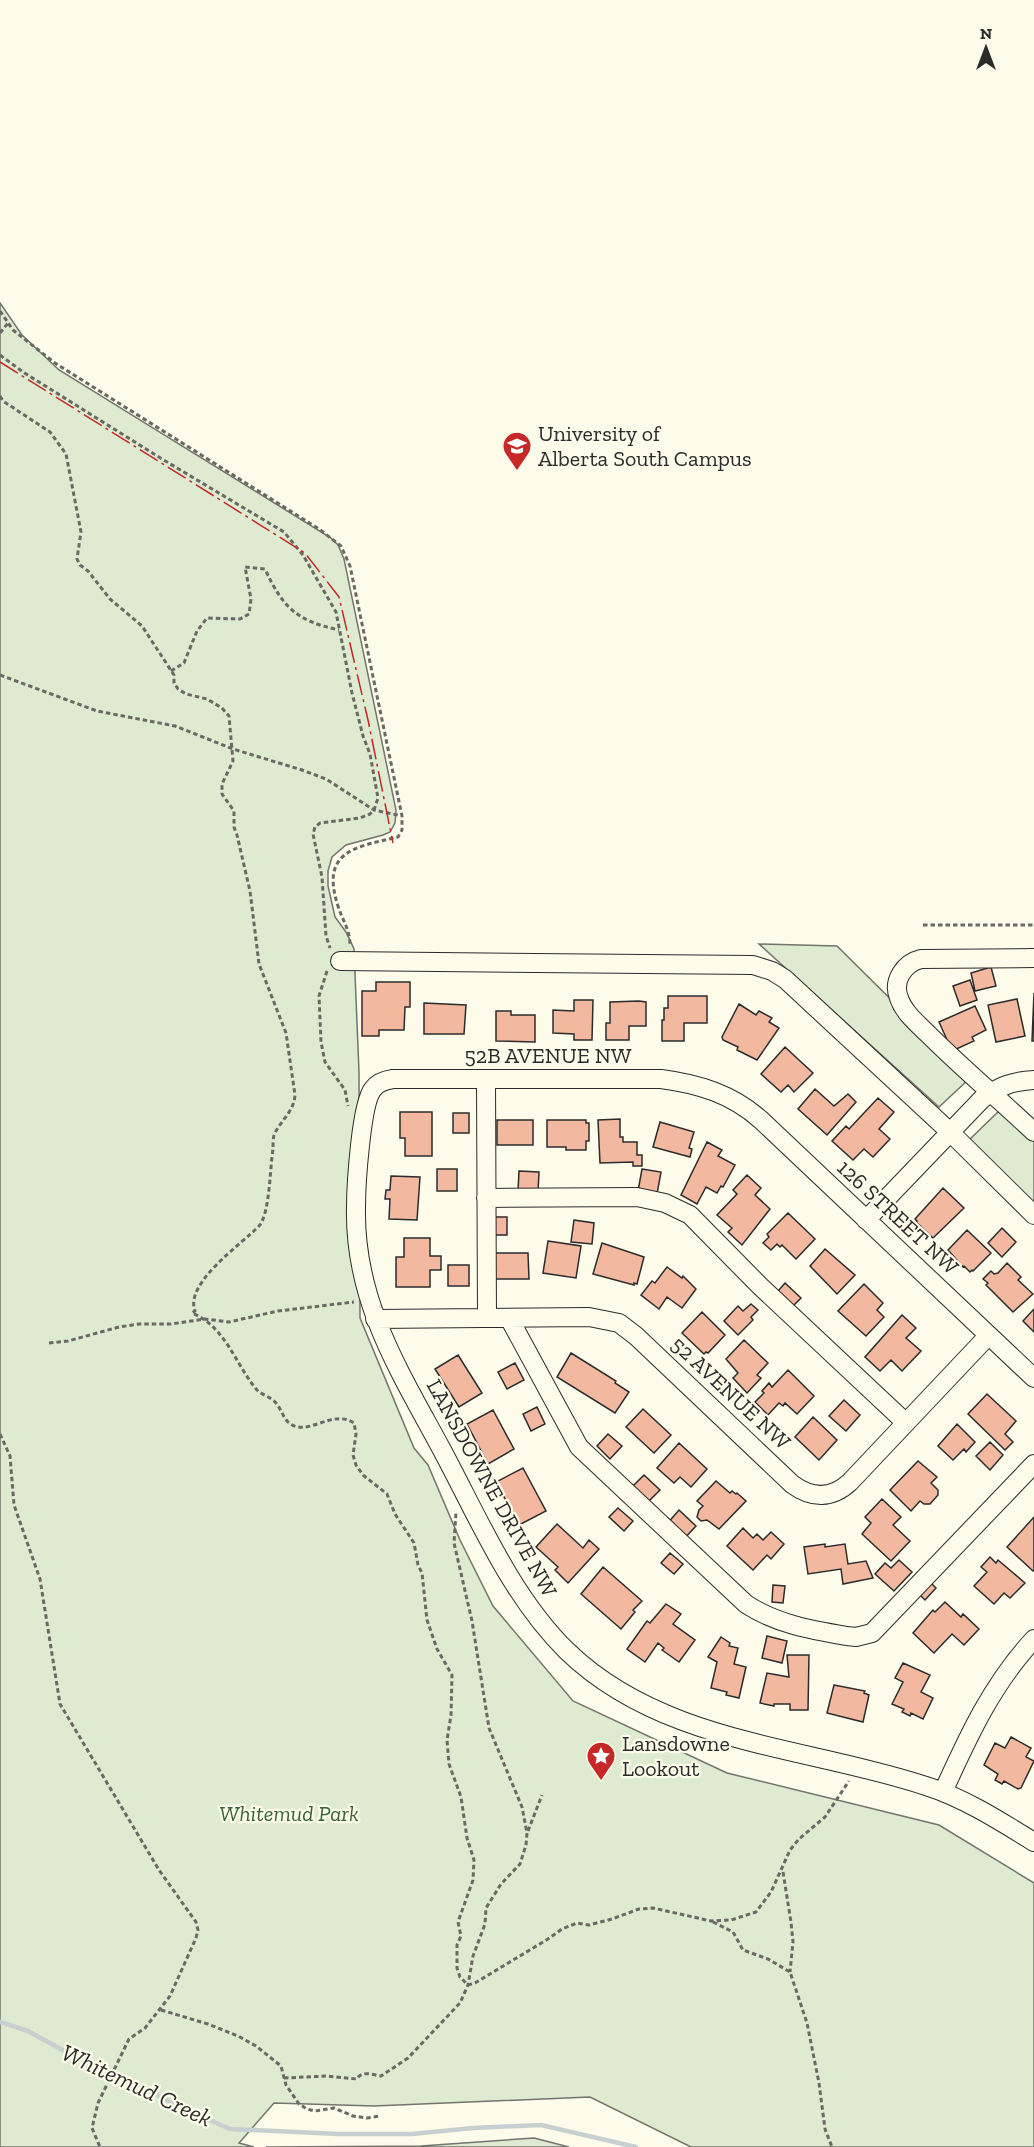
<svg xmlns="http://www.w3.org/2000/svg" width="1034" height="2147" font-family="'Zilla Slab',serif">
	<rect width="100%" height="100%" fill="#fdfbea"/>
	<path fill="#deebd1" stroke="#74746e" stroke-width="1.5" d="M 0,303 L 22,335 L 59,370 L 331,538 L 338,545 L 344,559 L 396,810 L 395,823 L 390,832 L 383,835 L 346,845 L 332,857 L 328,871 L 328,886 L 335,917 L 346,932 L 354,949 L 359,1072 L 360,1318 L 414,1448 L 428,1465 L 460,1540 L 493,1606 L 573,1701 L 727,1773 L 939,1825 L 1034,1883 L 1034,2147 L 691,2147 L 590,2097 L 374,2106 L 274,2103 L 239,2143 L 254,2147 L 0,2147 Z
		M 759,944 L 837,946 L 970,1078 L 939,1107 Z
		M 1001,1109 L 1034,1141 L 1034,1205 L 968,1141 Z
		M 534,2138 L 569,2147 L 266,2147 L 421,2146 Z"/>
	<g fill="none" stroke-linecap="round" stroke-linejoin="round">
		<path stroke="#c7d0d0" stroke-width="4.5" d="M 0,2022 L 28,2031 L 77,2058 L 118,2074 L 176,2105 L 230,2129 L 338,2134 L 412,2134 L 473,2128 L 541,2125 L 636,2147"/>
	</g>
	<path fill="#f2b8a0" stroke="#2b2b2b" stroke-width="1.5" d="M 991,967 L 996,986 L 975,991 L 971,973 Z
		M 970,980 L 977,1000 L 960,1006 L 953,986 Z
		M 376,982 L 410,982 L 410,1007 L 405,1007 L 404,1030 L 379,1030 L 379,1036 L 362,1036 L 362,991 L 376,991 Z
		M 1034,993 L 1034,1041 L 1032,1041 Z
		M 668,996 L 707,996 L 707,1023 L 684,1023 L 684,1041 L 662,1041 L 662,1020 L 664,1020 L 664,1008 L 668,1008 Z
		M 1017,999 L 1025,1036 L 996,1042 L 988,1005 Z
		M 574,1000 L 593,1000 L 592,1040 L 574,1040 L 574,1034 L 553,1033 L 553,1010 L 574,1011 Z
		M 639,1001 L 646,1002 L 646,1026 L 629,1026 L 629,1040 L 606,1040 L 606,1023 L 610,1023 L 610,1002 Z
		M 424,1003 L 466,1005 L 464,1034 L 424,1034 Z
		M 739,1004 L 756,1015 L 759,1011 L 772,1018 L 769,1022 L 779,1028 L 757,1060 L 737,1050 L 738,1047 L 723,1040 L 722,1037 Z
		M 975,1006 L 986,1030 L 972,1037 L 974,1041 L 952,1051 L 939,1022 Z
		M 496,1011 L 511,1011 L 511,1015 L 535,1015 L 535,1042 L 496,1041 Z
		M 785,1047 L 813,1073 L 794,1092 L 788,1085 L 781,1092 L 761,1074 Z
		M 815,1089 L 834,1106 L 848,1094 L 856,1102 L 827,1135 L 798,1109 Z
		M 878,1098 L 894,1112 L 879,1129 L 890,1139 L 873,1157 L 864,1149 L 853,1160 L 832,1141 L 846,1126 L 849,1129 Z
		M 400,1112 L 432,1112 L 432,1156 L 405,1156 L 405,1138 L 400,1138 Z
		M 453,1113 L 469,1113 L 469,1133 L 453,1133 Z
		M 620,1119 L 620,1137 L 623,1137 L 623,1142 L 637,1142 L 637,1155 L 642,1155 L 642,1166 L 633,1166 L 633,1162 L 600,1163 L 598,1120 Z
		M 497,1120 L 533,1120 L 533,1145 L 497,1145 Z
		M 547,1120 L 586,1120 L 586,1123 L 589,1123 L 589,1141 L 586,1141 L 586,1150 L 566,1150 L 566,1147 L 547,1147 Z
		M 660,1122 L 694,1132 L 689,1148 L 692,1149 L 690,1157 L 653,1147 Z
		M 707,1142 L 722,1150 L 718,1156 L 735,1165 L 723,1187 L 721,1186 L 717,1193 L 706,1187 L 697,1204 L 681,1195 Z
		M 437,1169 L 457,1169 L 457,1191 L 437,1191 Z
		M 642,1169 L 661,1172 L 657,1194 L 638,1191 Z
		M 519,1171 L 539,1172 L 538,1192 L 518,1191 Z
		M 747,1175 L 761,1188 L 755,1195 L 770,1209 L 742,1245 L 728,1232 L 732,1228 L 717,1215 L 737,1194 L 733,1190 Z
		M 391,1176 L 420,1177 L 417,1220 L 389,1219 L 390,1199 L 385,1199 L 386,1190 L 390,1190 Z
		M 943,1188 L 964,1208 L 933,1238 L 916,1222 L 917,1221 L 915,1219 Z
		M 788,1213 L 815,1239 L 796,1259 L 782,1245 L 780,1247 L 777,1244 L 771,1250 L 763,1243 L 769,1237 L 767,1234 Z
		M 487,1217 L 507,1217 L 507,1235 L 487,1235 Z
		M 574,1220 L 594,1223 L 592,1244 L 571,1242 Z
		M 1002,1228 L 1016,1242 L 1002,1257 L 988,1243 Z
		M 967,1230 L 991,1253 L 973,1271 L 972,1270 L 970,1272 L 964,1266 L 963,1267 L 948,1250 Z
		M 404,1238 L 430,1238 L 430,1256 L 441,1256 L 441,1270 L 430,1270 L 430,1287 L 396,1287 L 396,1257 L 404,1257 Z
		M 548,1241 L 581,1246 L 576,1278 L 543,1273 Z
		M 602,1243 L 644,1257 L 637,1284 L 634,1283 L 634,1285 L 593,1274 Z
		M 825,1249 L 855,1275 L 837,1294 L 810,1266 Z
		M 492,1253 L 528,1253 L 529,1279 L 492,1279 Z
		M 1007,1263 L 1021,1277 L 1018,1280 L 1033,1294 L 1013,1312 L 986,1285 L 988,1283 L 983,1279 L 991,1271 L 994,1274 L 998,1273 Z
		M 448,1265 L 469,1265 L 469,1286 L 448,1286 Z
		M 667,1267 L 682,1278 L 683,1276 L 696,1289 L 682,1308 L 667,1297 L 659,1309 L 641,1295 L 652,1281 L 655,1283 Z
		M 785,1283 L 801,1298 L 788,1311 L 773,1297 Z
		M 864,1284 L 883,1303 L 877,1310 L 884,1317 L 866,1336 L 838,1311 Z
		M 751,1304 L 758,1310 L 751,1317 L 753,1320 L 738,1335 L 724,1321 L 738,1306 L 743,1311 Z
		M 1034,1309 L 1034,1332 L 1023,1321 Z
		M 702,1312 L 725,1335 L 708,1353 L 706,1352 L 704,1354 L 682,1333 Z
		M 902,1315 L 916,1328 L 906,1338 L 921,1351 L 902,1371 L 891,1360 L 880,1371 L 865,1357 Z
		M 744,1340 L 768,1363 L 757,1375 L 761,1378 L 747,1393 L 733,1378 L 738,1373 L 726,1359 Z
		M 571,1353 L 616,1381 L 615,1383 L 629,1392 L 615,1413 L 557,1377 Z
		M 458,1355 L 482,1393 L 459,1407 L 435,1369 Z
		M 515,1363 L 524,1380 L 507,1389 L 498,1372 Z
		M 788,1370 L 814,1396 L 797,1414 L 785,1403 L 783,1406 L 779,1403 L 768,1415 L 755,1402 L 764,1393 L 762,1391 L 769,1383 L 772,1387 Z
		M 987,1394 L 1016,1421 L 1005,1434 L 1013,1442 L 1005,1450 L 968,1414 Z
		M 844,1400 L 860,1415 L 846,1431 L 829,1416 Z
		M 537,1407 L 545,1424 L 531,1431 L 523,1414 Z
		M 643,1409 L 671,1435 L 654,1453 L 626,1427 Z
		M 493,1410 L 514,1449 L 488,1464 L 467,1424 Z
		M 813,1417 L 837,1440 L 819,1460 L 795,1437 Z
		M 957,1424 L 975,1442 L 966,1452 L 964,1449 L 953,1460 L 938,1446 Z
		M 608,1434 L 622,1446 L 610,1459 L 597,1446 Z
		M 990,1442 L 1003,1455 L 990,1470 L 976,1456 Z
		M 679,1443 L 707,1469 L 691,1487 L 680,1477 L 674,1483 L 657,1468 Z
		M 918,1461 L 937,1477 L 931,1483 L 938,1490 L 938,1495 L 930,1504 L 924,1504 L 920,1501 L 911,1511 L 890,1490 Z
		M 523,1468 L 546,1511 L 519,1525 L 496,1482 Z
		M 644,1475 L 660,1490 L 648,1502 L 632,1487 Z
		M 716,1481 L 730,1493 L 732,1491 L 736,1494 L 737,1493 L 746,1501 L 719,1529 L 707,1520 L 701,1521 L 697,1517 L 699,1510 L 703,1506 L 697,1501 Z
		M 882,1499 L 901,1517 L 893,1525 L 910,1541 L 891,1561 L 862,1534 L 871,1523 L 865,1517 Z
		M 618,1508 L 633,1521 L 624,1531 L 609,1517 Z
		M 679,1510 L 696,1526 L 683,1540 L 666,1525 Z
		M 1034,1517 L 1034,1570 L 1033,1571 L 1007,1547 Z
		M 557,1524 L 583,1548 L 589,1540 L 599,1549 L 568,1583 L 555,1570 L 558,1567 L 536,1547 Z
		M 743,1528 L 753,1538 L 757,1534 L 763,1540 L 771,1532 L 784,1544 L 771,1559 L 767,1555 L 753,1570 L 727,1546 Z
		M 825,1544 L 825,1547 L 845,1544 L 848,1564 L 866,1561 L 873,1578 L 843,1584 L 841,1569 L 808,1574 L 804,1547 Z
		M 670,1553 L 683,1564 L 674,1574 L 661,1563 Z
		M 990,1557 L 996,1563 L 998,1560 L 1025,1583 L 1010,1598 L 1004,1593 L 994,1604 L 974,1586 L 987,1572 L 981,1567 Z
		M 899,1560 L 912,1572 L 894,1591 L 875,1574 L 885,1563 L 891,1568 Z
		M 603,1567 L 642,1601 L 633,1610 L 635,1612 L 621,1629 L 581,1594 Z
		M 927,1579 L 936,1588 L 925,1600 L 916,1591 Z
		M 773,1585 L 785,1586 L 783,1603 L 772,1602 Z
		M 945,1602 L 961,1617 L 963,1614 L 979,1629 L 964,1645 L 952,1634 L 934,1653 L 913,1633 L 933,1610 L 935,1612 Z
		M 666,1604 L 681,1614 L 673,1624 L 695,1640 L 679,1662 L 662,1650 L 664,1648 L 658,1643 L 645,1662 L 627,1649 L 647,1621 L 650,1623 Z
		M 767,1636 L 787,1641 L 782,1663 L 762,1658 Z
		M 721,1637 L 730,1643 L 729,1646 L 738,1648 L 734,1664 L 746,1667 L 739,1698 L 726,1695 L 727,1692 L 711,1688 L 717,1662 L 708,1657 Z
		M 787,1655 L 809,1655 L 808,1710 L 790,1710 L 790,1704 L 774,1704 L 774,1706 L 760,1703 L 767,1673 L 789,1677 Z
		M 903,1663 L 930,1675 L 921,1692 L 933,1698 L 923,1719 L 911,1713 L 910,1716 L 902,1712 L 904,1709 L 892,1704 L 903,1682 L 895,1678 Z
		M 834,1685 L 865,1691 L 864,1693 L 869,1695 L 863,1722 L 827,1713 Z
		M 1011,1737 L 1031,1748 L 1026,1757 L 1034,1761 L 1021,1788 L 1018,1789 L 1004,1781 L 1002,1784 L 995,1780 L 998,1774 L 984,1765 L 995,1743 L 1005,1748 Z"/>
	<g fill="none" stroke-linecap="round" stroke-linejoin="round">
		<g stroke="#2b2b2b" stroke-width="20">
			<path id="minor" d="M 1034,958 L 921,959 C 904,963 892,981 899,998 C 904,1013 918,1024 928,1034 C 962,1068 999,1099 1034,1132
				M 340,961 L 753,965 L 772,971 L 785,979 L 950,1132 L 1034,1215
				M 486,1079 L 487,1318
				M 486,1198 L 637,1197 L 665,1203 L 690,1215 L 760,1286 L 905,1422
				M 866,1220 L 982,1099 C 999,1086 1013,1081 1034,1080
				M 509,1318 L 579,1447 L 746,1604 C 776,1624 812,1630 847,1636 L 856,1637 L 872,1633 L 1034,1464
				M 375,1319 L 589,1317 L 619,1323 L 636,1336 L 792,1484 C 812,1499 832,1499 850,1482 L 988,1336
				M 1034,1378 L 761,1120 C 732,1094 699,1084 661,1079 L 393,1079 C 386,1080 378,1082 373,1089 C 361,1103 356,1186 356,1208 C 354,1301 400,1372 442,1450 C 479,1519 511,1596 567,1651 C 663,1744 806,1746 926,1786 C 964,1798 1000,1821 1034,1842
				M 943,1792 C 968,1737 992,1684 1034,1639"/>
		</g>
		<path stroke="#6a6964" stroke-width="3" stroke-dasharray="4.5 3" stroke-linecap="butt" d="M 0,311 L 13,330 L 55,363 L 319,529 L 341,546 L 350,566 L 402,816 L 402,830 L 398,837 C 355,847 320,851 338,906 C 343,922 350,929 350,946
			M 0,333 L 8,323
			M 0,355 L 23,372 L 162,459 L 284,532 L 303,555 L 336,612 L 352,693 L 363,736 L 370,754 L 378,798 L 374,810 L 370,814 L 360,818 L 320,823 L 315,827 L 313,834 L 322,877 L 326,936 L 330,948
			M 0,396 L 3,401 L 50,432 L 66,454 L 81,532 L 77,559 L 80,565 L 88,571 L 110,599 L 142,626 L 174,675 L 174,683 L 178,689 L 186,694 L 207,699 L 222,708 L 229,716 L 233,761 L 222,784 L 222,794 L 234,811 L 234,827 L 237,835 L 250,891 L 259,964 L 286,1033 L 295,1095 C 294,1112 280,1121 274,1135 C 273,1139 273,1145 273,1149 C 270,1166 270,1214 259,1226 C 243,1243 184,1283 195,1311 L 192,1313 C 226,1327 235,1364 257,1390 C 262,1395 271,1397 276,1403 C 281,1409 283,1417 288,1422 C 307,1439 331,1408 354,1423 L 356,1434 L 353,1455 L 356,1465 L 363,1475 L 387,1494 L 395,1514 L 414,1543 L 418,1565 L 422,1573 L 427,1620 L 437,1649 L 452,1675 L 451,1715 L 447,1740 L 449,1764 L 461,1797 L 467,1838 L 474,1860 L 473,1880 L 458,1922 L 461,1936 L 457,1945 L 457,1968 L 460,1977 L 468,1985 L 475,1983 L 548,1939 L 562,1929 L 577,1923 L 589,1925 L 612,1919 L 639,1909 L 653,1908 L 711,1921 L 731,1920 L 756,1912 L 771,1892 L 790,1850 L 799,1839 L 825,1817 L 849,1781
			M 171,671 L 184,663 L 197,631 L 207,618 L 240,619 L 249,614 L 251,599 L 245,567 L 265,569 C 283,608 297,621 339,630
			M 0,675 L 97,711 L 175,726 L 233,749 L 302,770 L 326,779 L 374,810 L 402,816
			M 923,925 L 1034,925
			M 327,971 L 319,996 L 321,1042 L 325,1062 L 345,1090 L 348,1106
			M 49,1343 L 68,1341 L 119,1327 L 139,1324 L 171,1324 L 205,1319 L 229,1322 L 278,1311 L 354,1302
			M 0,1434 L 10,1456 L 14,1505 L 40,1579 L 60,1704 L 159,1870 L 196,1922 L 198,1930 L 196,1938 L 170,1996 L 145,2028 L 129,2039 L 98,2103 L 92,2128 L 100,2147
			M 528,1831 L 542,1795
			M 783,1872 L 791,1922 L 793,1942 L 790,1972
			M 713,1922 L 733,1932 L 743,1950 L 768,1959 L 790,1972 L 807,2023 L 819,2083 L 825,2129 L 832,2147
			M 161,2010 L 208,2024 L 238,2036 L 256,2046 L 281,2066 L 286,2085 L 299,2104 L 307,2109 L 315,2111 L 334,2108 L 353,2116 L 367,2118 L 380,2116
			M 284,2078 L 327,2076 L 357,2079 C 362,2070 373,2075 381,2076 L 408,2058 L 460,2003 L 468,1985 L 473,1956 L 485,1924 L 486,1908 L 501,1884 L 520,1864 L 526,1845 L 527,1833 L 522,1807 L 489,1728 L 472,1621 L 454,1543 L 456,1512"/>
		<use href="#minor" stroke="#fdfbea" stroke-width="18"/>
		<path stroke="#c62828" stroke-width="1.5" stroke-dasharray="21 4.5 3 4.5" stroke-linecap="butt" d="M 0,362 L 305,553 L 339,597 L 368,720 L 393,843"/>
	</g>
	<defs>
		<g id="university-pin" transform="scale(1.5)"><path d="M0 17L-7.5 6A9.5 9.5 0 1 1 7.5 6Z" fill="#c62828" stroke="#fdfbea"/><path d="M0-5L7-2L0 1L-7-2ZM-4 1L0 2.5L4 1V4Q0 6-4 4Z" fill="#fff"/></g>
		<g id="sight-pin" transform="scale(1.5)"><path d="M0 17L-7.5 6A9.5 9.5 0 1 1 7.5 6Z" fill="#c62828" stroke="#fdfbea"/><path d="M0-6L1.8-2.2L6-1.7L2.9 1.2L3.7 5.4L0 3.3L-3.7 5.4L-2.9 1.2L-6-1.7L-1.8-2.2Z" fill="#fff"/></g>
	</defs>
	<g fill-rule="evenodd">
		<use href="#university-pin" x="517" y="446"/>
		<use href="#sight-pin" x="601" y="1756"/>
	</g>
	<g text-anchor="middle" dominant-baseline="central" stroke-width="4.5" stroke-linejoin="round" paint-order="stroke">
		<g font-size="22" fill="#2b2b2b" stroke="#fdfbea" text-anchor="start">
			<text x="538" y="433">University of<tspan x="538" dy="25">Alberta South Campus</tspan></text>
			<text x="622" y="1743">Lansdowne<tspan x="622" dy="25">Lookout</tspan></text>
		</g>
		<g font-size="22" fill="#2b2b2b" stroke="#fdfbea">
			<text x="548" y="1055">52B AVENUE NW</text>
			<text transform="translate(898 1217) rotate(43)">126 STREET NW</text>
			<text transform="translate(731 1393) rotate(43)">52 AVENUE NW</text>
			<text transform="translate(492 1488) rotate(61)">LANSDOWNE DRIVE NW</text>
		</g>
		<g font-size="22" font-style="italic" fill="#34623c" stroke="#fdfbea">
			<text x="289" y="1813">Whitemud Park</text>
		</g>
		<g font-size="24" font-style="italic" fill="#2b2b2b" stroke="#fdfbea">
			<text transform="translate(137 2085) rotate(25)">Whitemud Creek</text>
		</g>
	</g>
	<g transform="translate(986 48)" stroke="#fdfbea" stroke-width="4.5" paint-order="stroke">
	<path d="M0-4.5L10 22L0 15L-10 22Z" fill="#2b2b2b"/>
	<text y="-9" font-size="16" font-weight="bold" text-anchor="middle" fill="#2b2b2b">N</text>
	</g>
</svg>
